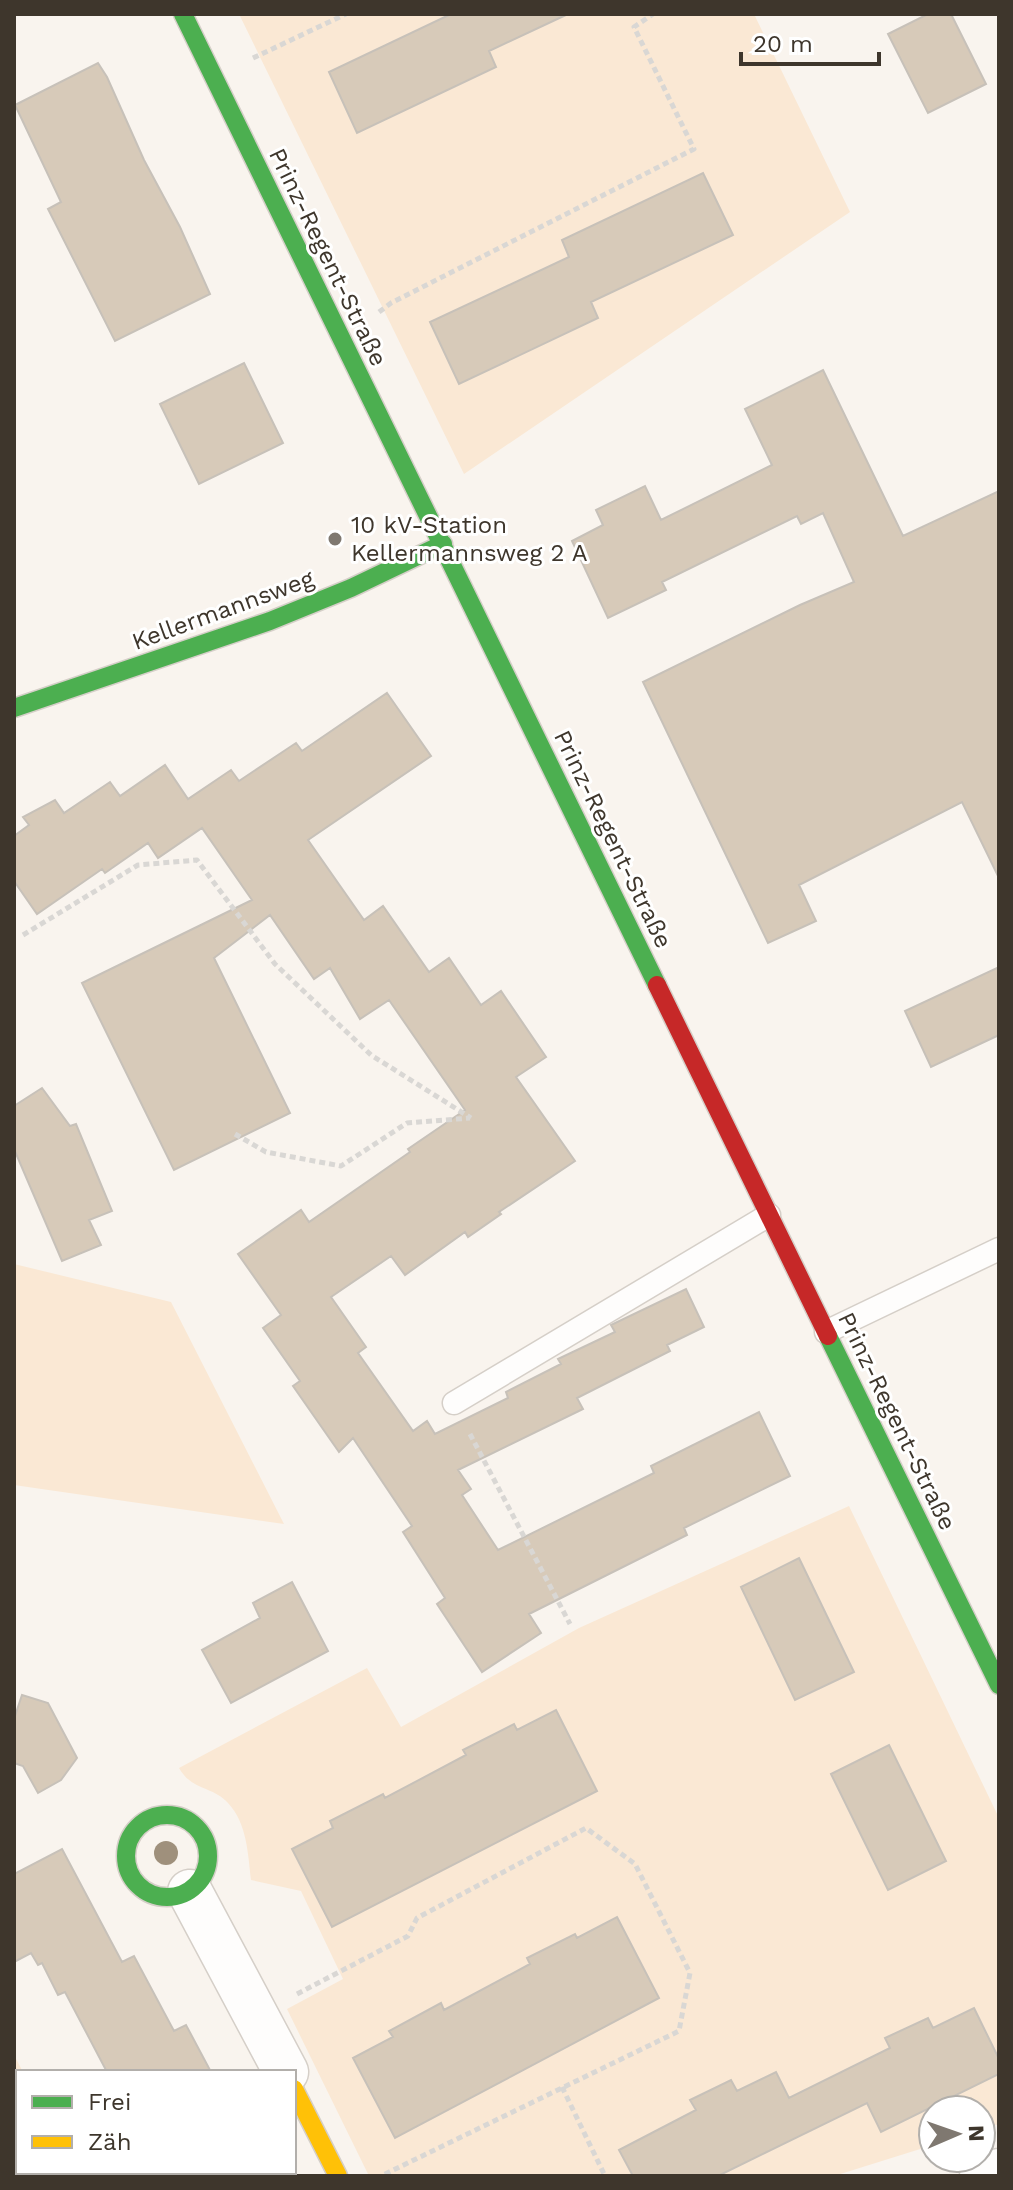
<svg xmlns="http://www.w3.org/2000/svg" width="1013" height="2190" font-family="'Work Sans',sans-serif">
	<rect width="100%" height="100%" fill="#f9f4ee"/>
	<path fill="#fae8d4" d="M 239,14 L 754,14 L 850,212 L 464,474 Z
		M 14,1264 L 171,1302 L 284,1524 L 14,1485 Z
		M 849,1506 L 999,1818 L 999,2124 L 981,2130 L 981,2110 L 933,2110 L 933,2145 L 834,2176 L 369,2176 L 287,2009 L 343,1979 L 301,1891 L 251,1880 C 248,1854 247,1823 228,1803 C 213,1786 192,1791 179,1768 L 367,1668 L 401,1727 L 579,1628 Z
		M 14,2055 L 23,2072 L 18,2072 L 18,2172 L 77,2172 L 79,2176 L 14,2176 Z"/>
	<path fill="#d7cab9" stroke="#c7c1b9" stroke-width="2" d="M 451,14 L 568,14 L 489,51 L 496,67 L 357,133 L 329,72 Z
		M 928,14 L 951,14 L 986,84 L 928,113 L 888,34 Z
		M 98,63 L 107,77 L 144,160 L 180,227 L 210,294 L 115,341 L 48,209 L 61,202 L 15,105 Z
		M 703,173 L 733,235 L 591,302 L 598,318 L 459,384 L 430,322 L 569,257 L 562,240 Z
		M 244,363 L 283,443 L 199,484 L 160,404 Z
		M 823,370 L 903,536 L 999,491 L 999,878 L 962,802 L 799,885 L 816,921 L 768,943 L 643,682 L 800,605 L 854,582 L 823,513 L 801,524 L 797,516 L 662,582 L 666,590 L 608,618 L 572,541 L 603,525 L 596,510 L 645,486 L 661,520 L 772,465 L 745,409 Z
		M 387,693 L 431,756 L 308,840 L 364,920 L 383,906 L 429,972 L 449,958 L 481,1005 L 501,991 L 546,1057 L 516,1077 L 575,1161 L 499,1212 L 501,1214 L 468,1237 L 465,1232 L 405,1275 L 391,1256 L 331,1297 L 366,1347 L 358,1353 L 413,1431 L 427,1421 L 435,1434 L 508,1398 L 506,1392 L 561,1364 L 558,1359 L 615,1332 L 611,1325 L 686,1289 L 704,1327 L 667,1345 L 670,1351 L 577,1398 L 583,1409 L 458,1470 L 471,1489 L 462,1495 L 498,1550 L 654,1473 L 651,1466 L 759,1412 L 790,1476 L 684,1528 L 687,1535 L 529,1614 L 541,1633 L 482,1672 L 437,1604 L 445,1598 L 403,1532 L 412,1526 L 353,1438 L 339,1452 L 293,1386 L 300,1381 L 263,1328 L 281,1315 L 238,1254 L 301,1210 L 309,1222 L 410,1152 L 408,1149 L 465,1110 L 389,1000 L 360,1019 L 330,968 L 314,979 L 270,915 L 214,958 L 290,1113 L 174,1170 L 82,983 L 252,900 L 202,828 L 158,858 L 148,843 L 105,873 L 102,869 L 37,914 L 14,881 L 14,836 L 29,825 L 23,817 L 55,800 L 64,813 L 110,782 L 120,796 L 165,765 L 188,799 L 231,770 L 239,781 L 296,743 L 302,751 Z
		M 999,967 L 999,1035 L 931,1067 L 905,1011 Z
		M 42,1088 L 70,1126 L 76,1124 L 112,1211 L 89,1220 L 101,1245 L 62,1261 L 14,1149 L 14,1106 Z
		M 799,1558 L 854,1672 L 795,1700 L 741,1587 Z
		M 292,1582 L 328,1651 L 231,1703 L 202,1650 L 260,1618 L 253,1603 Z
		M 22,1695 L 48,1703 L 77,1758 L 61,1780 L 38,1793 L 23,1766 L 14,1763 L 14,1719 Z
		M 556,1710 L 597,1791 L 332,1927 L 292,1849 L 333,1828 L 330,1821 L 383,1794 L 385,1798 L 466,1755 L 463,1750 L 514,1724 L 517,1730 Z
		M 889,1745 L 946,1861 L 888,1890 L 831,1774 Z
		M 62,1849 L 122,1962 L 134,1956 L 174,2031 L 186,2025 L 211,2072 L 107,2072 L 65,1992 L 58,1995 L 42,1963 L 38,1965 L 31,1953 L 14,1962 L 14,1874 Z
		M 617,1917 L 659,1998 L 395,2138 L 353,2058 L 393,2037 L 389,2031 L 441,2003 L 444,2010 L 530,1964 L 527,1958 L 575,1934 L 577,1938 Z
		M 974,2008 L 999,2059 L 999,2074 L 881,2132 L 867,2103 L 718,2176 L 633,2176 L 619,2150 L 696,2110 L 690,2100 L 731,2080 L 737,2091 L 776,2072 L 789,2098 L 890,2048 L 885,2038 L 928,2018 L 933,2028 Z"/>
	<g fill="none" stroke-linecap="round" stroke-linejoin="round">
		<g stroke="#d5cfc8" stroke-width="25">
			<path id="lane" d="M 826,1332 L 999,1249
				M 454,1403 L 769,1215"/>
		</g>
		<g stroke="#d5cfc8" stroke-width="47">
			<path id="street" d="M 190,1892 L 286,2072
				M 982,2176 L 999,2171"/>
		</g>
		<g stroke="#d5cfc8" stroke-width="21">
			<path id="fast" d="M 183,14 L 657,985
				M 14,708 L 270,621 L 351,588 L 443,544
				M 828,1336 L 999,1685
				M126 1856a41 41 0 1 1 82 0a41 41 0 1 1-82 0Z"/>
		</g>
		<g stroke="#d5cfc8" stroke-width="21">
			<path id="slow" d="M 294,2089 L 338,2176"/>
		</g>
		<g stroke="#d5cfc8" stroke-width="21">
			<path id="jam" d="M 657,985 L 828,1336"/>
		</g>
		<path stroke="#d9d7d4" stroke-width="5" stroke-dasharray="6 4" stroke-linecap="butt" d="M 253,58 L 346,14
			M 379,312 L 391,303 L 694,149 L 634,27 L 653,14
			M 23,935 L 138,865 L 197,860 L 275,964 L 371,1055 L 471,1118
			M 235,1134 L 266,1152 L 341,1166 L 407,1123 L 470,1118
			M 470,1434 L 570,1624
			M 297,1994 L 408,1936 L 417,1918 L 586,1828 L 635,1864 L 690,1973 L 679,2031 L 381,2176
			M 562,2087 L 605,2176"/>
		<use href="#lane" stroke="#fefdfc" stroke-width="22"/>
		<use href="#street" stroke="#fefdfc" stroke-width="44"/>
		<use href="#fast" stroke="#4caf50" stroke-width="18"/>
		<use href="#slow" stroke="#ffc107" stroke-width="18"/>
		<use href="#jam" stroke="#c62828" stroke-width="18"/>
	</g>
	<circle fill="#9f907c" cx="166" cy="1853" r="12"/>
	<circle fill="#7f7870" stroke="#fff" stroke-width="3" cx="335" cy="539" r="8"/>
	<g text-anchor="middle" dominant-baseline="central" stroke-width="6" stroke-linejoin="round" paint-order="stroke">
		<g font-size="24" fill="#3e362c" stroke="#fff">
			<text transform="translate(328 257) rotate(64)">Prinz-Regent-Straße</text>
			<text transform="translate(223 610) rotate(-20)">Kellermannsweg</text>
			<text transform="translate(613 839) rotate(64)">Prinz-Regent-Straße</text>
			<text transform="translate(897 1421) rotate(64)">Prinz-Regent-Straße</text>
		</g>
		<g font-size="24" fill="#3e362c" stroke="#fff" text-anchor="start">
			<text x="351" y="525">10 kV-Station<tspan x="351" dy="28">Kellermannsweg 2 A</tspan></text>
		</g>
	</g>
	<rect width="1013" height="2190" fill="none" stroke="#3e362c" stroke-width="32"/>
	<rect x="16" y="2070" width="280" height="104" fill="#ffffff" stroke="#b2afab" stroke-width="2"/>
	<rect x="32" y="2096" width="40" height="12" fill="#4caf50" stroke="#b2afab" stroke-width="2"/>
	<text x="88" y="2110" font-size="24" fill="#3e362c">Frei</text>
	<rect x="32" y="2136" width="40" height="12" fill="#ffc107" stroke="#b2afab" stroke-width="2"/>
	<text x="88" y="2150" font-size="24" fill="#3e362c">Zäh</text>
	<g transform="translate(957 2134) rotate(88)"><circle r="38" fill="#ffffff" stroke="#b2afab" stroke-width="2"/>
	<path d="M0-6L14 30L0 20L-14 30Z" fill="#7f7870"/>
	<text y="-12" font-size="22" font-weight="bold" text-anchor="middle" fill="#3e362c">N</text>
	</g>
	<path d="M741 52v12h138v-12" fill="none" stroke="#3e362c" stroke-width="4"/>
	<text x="753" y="52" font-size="24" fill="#3e362c" stroke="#ffffff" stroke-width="6" paint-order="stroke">20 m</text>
</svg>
